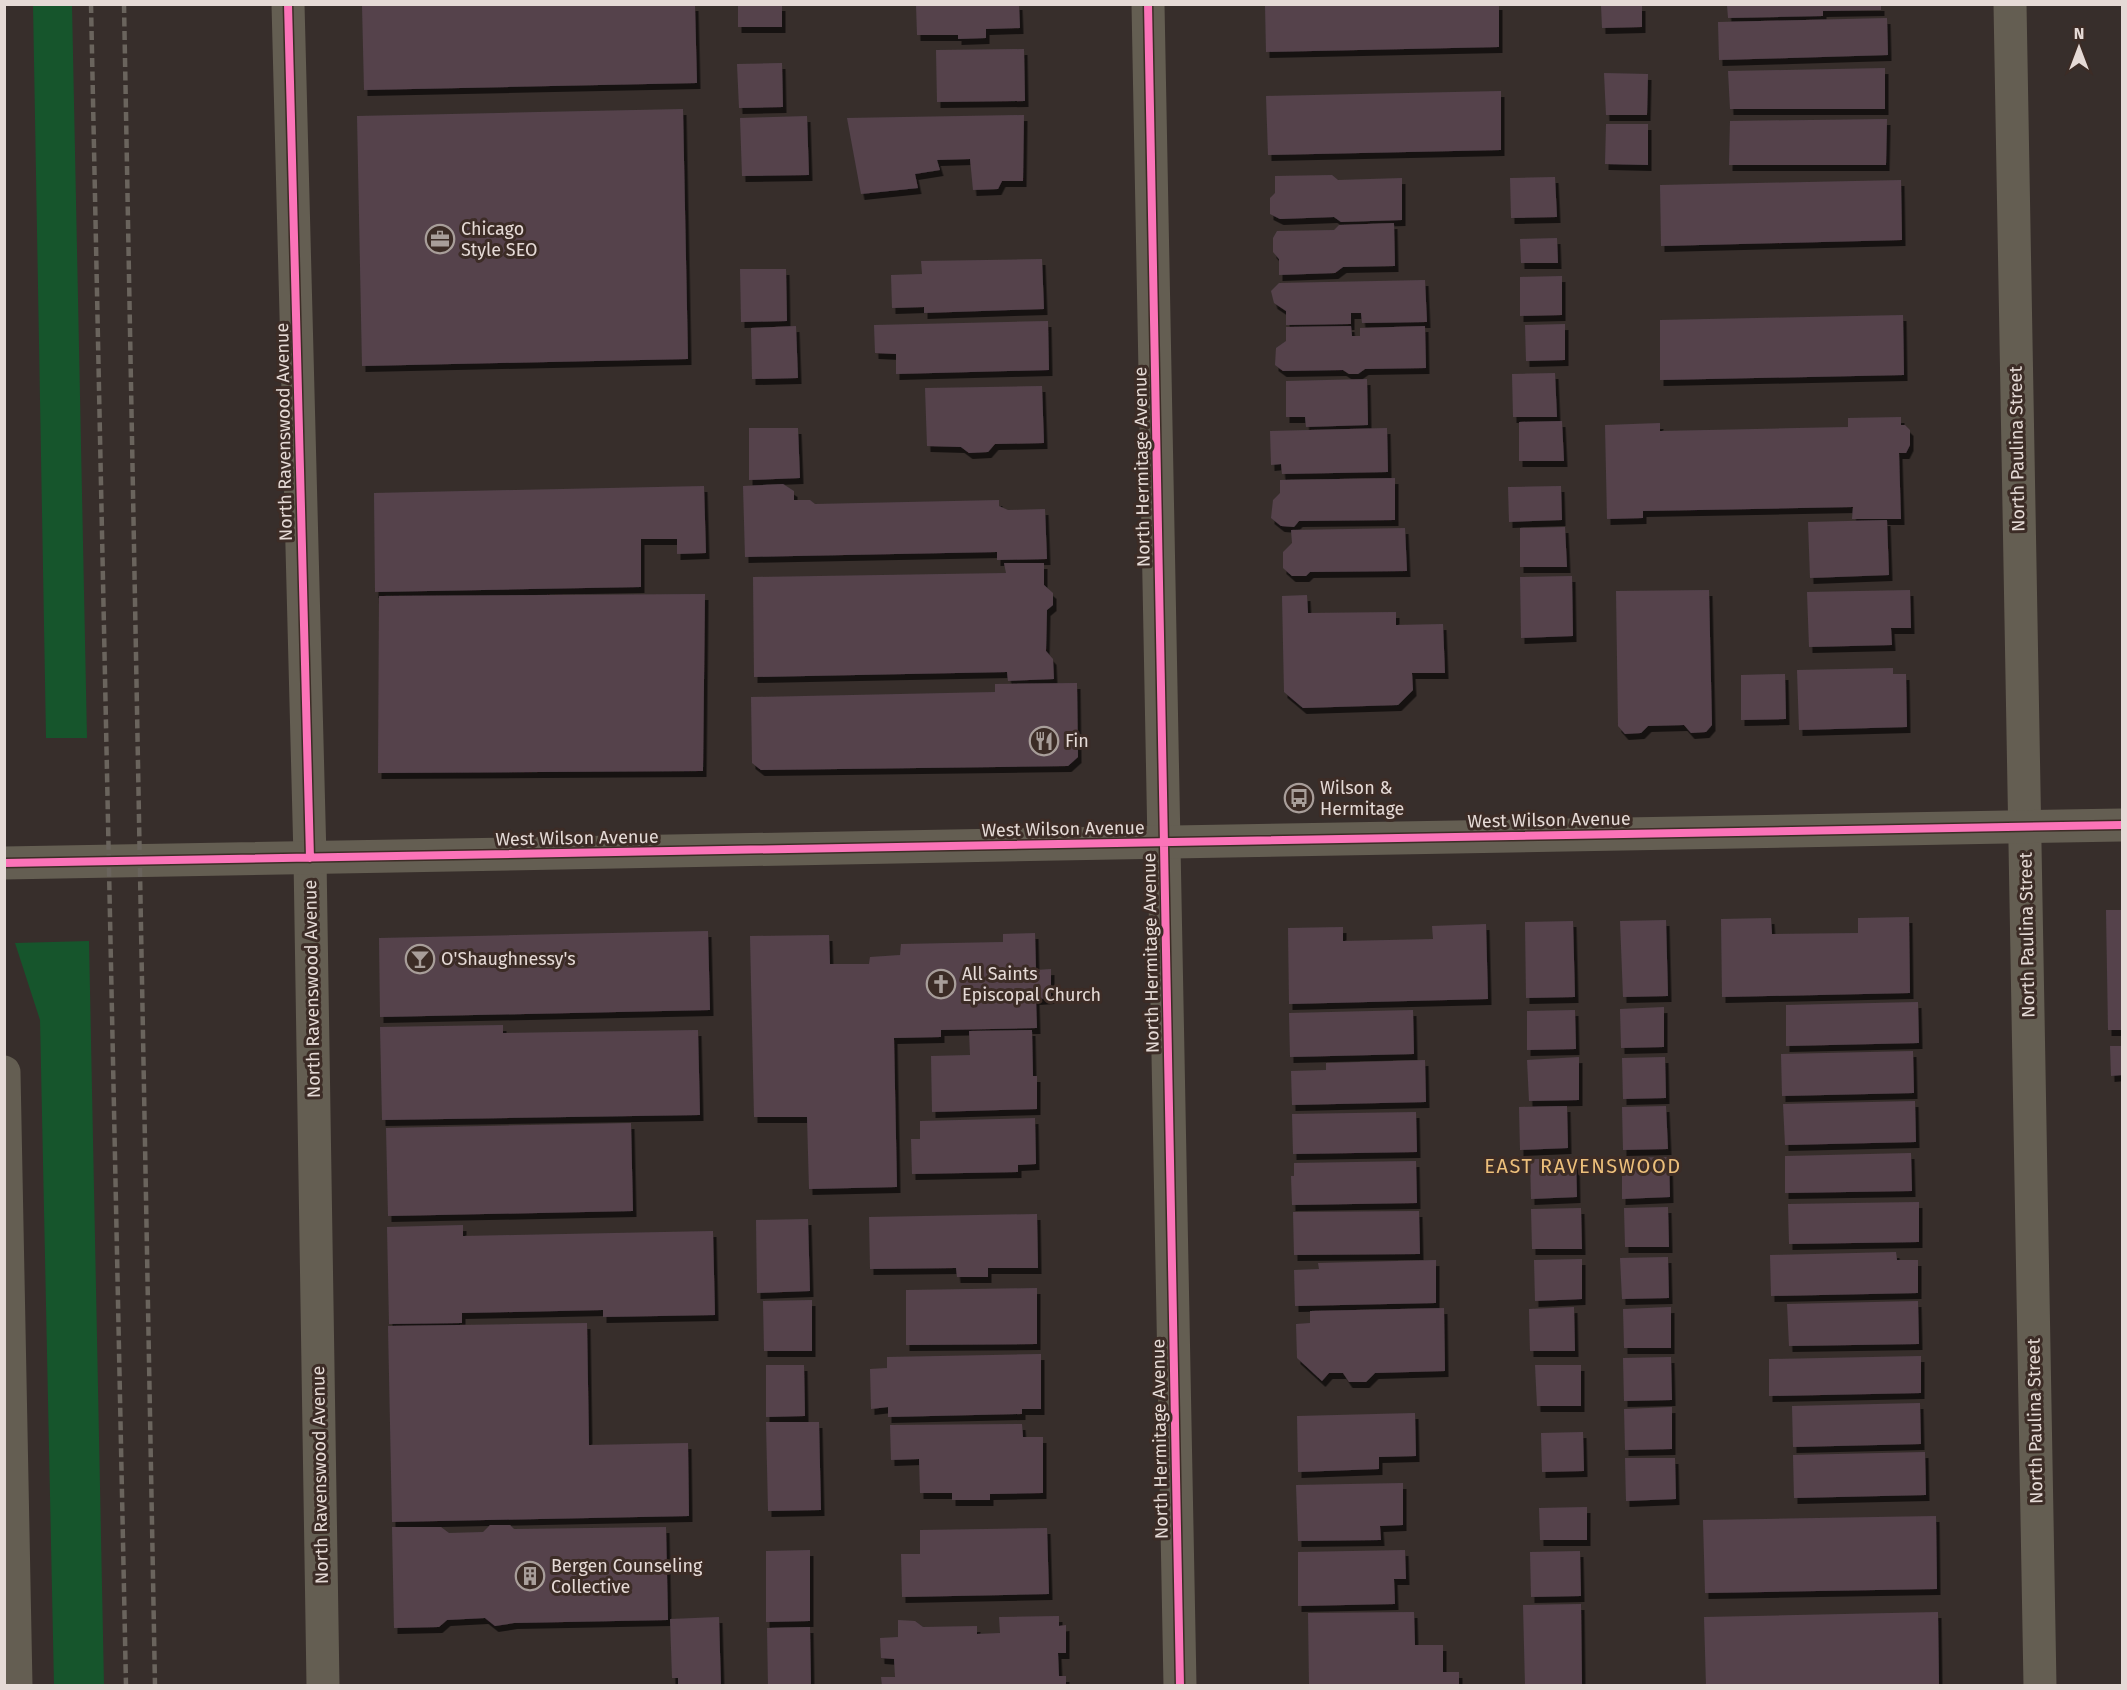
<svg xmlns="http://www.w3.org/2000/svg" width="2127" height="1690" font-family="'Fira Sans',sans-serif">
	<defs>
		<filter id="shadow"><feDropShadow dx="3.5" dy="6" stdDeviation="0" flood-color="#0009"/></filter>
	</defs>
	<rect width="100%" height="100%" fill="#372e2b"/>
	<path fill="#16552c" d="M 33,5 L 72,5 L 87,738 L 46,738 Z
		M 89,941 L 104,1685 L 54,1686 L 40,1020 L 15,943 Z"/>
	<path fill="#54424c" filter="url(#shadow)" d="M 916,4 L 1019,4 L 1020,28 L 986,29 L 986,38 L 958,39 L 958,35 L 917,35 Z
		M 1265,4 L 1499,4 L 1499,47 L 1266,52 Z
		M 362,5 L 695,5 L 697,83 L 364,90 Z
		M 738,5 L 782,5 L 782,27 L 738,27 Z
		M 1601,5 L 1642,5 L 1642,27 L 1602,28 Z
		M 1727,5 L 1881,5 L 1881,10 L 1823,11 L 1823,16 L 1728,18 Z
		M 1887,18 L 1888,55 L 1719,60 L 1718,22 Z
		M 1024,49 L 1025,101 L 937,102 L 936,50 Z
		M 782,63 L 783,107 L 739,108 L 737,64 Z
		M 1885,68 L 1885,109 L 1730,109 L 1728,71 Z
		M 1604,73 L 1648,74 L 1647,115 L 1606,115 Z
		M 1501,91 L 1501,150 L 1268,155 L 1266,96 Z
		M 683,109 L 688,359 L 362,366 L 357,116 Z
		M 1024,115 L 1023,181 L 1002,181 L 998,189 L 973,190 L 970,159 L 937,160 L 940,170 L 915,174 L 918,188 L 861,194 L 847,118 Z
		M 807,116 L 809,175 L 742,176 L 740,118 Z
		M 1887,119 L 1886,165 L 1729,165 L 1730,121 Z
		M 1606,124 L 1648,124 L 1648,165 L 1605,164 Z
		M 1332,175 L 1338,180 L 1402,178 L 1402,220 L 1341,222 L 1334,217 L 1280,219 L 1270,214 L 1270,198 L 1275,193 L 1275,176 Z
		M 1555,177 L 1557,217 L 1511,218 L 1510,178 Z
		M 1901,180 L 1902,240 L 1661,246 L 1660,185 Z
		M 1394,223 L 1395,266 L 1343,267 L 1335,273 L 1279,275 L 1279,259 L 1273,252 L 1273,238 L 1277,231 L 1334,230 L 1339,225 Z
		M 1557,238 L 1558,263 L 1521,263 L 1520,239 Z
		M 1042,259 L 1044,309 L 924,313 L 924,307 L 892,308 L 891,275 L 922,274 L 921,261 Z
		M 740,269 L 786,269 L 787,321 L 741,322 Z
		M 1562,276 L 1562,315 L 1520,316 L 1520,277 Z
		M 1425,280 L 1427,322 L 1362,323 L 1361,313 L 1351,313 L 1351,324 L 1286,325 L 1286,311 L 1274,303 L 1271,291 L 1279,283 Z
		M 1903,315 L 1904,375 L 1660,380 L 1660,320 Z
		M 1048,321 L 1049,370 L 896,374 L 896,354 L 875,353 L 874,325 Z
		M 1565,324 L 1565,360 L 1526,361 L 1525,325 Z
		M 796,326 L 798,378 L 752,379 L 751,328 Z
		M 1351,326 L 1352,336 L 1360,336 L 1360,328 L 1425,326 L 1426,368 L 1365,369 L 1358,374 L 1349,374 L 1343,370 L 1283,371 L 1275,365 L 1276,348 L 1286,341 L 1286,327 Z
		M 1555,373 L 1557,417 L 1513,417 L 1512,374 Z
		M 1367,379 L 1368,425 L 1306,427 L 1305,417 L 1286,417 L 1286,381 Z
		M 1042,386 L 1044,443 L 995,444 L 988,452 L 969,453 L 961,447 L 927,446 L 925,388 Z
		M 1901,417 L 1901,425 L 1905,425 L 1910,430 L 1910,445 L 1906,453 L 1899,453 L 1901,519 L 1852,519 L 1853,507 L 1643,511 L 1643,518 L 1607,519 L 1605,425 L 1660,423 L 1660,431 L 1848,427 L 1848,418 Z
		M 1562,421 L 1564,461 L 1519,461 L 1519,422 Z
		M 749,428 L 798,428 L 800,478 L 749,480 Z
		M 1387,428 L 1388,472 L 1282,474 L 1281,464 L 1271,465 L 1270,431 Z
		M 1395,478 L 1395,520 L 1299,521 L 1294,527 L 1281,526 L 1271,518 L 1273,500 L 1280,493 L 1280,480 Z
		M 783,484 L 794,491 L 794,500 L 810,500 L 815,504 L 999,500 L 999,506 L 1008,510 L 1045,509 L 1047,559 L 997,560 L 997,552 L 745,557 L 743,486 Z
		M 704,486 L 706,553 L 677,554 L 677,539 L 641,539 L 641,587 L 375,592 L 374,493 Z
		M 1561,486 L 1562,520 L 1509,522 L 1508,487 Z
		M 1887,520 L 1889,575 L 1810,578 L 1808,522 Z
		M 1565,527 L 1567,567 L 1520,567 L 1520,528 Z
		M 1405,528 L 1407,571 L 1310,572 L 1306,576 L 1292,576 L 1283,568 L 1283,552 L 1292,543 L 1291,530 Z
		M 1004,563 L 1044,563 L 1044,585 L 1053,593 L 1053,605 L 1047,610 L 1046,651 L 1053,659 L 1054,679 L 1008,681 L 1007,672 L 754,677 L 753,577 L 1006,573 Z
		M 1572,576 L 1573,636 L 1521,638 L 1520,577 Z
		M 1709,590 L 1712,725 L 1706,732 L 1691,733 L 1684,725 L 1648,726 L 1641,733 L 1625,734 L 1618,726 L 1616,591 Z
		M 1910,590 L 1911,628 L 1891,628 L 1892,645 L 1809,647 L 1807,592 Z
		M 705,594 L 703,771 L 378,773 L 379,596 Z
		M 1307,595 L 1308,613 L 1396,612 L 1396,625 L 1443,624 L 1445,673 L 1412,673 L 1413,690 L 1398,705 L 1303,708 L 1284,692 L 1282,596 Z
		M 1893,668 L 1893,674 L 1906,674 L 1907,727 L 1799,730 L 1797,670 Z
		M 1785,674 L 1786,719 L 1741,720 L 1741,675 Z
		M 1077,683 L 1078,757 L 1068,766 L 761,770 L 752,763 L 751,697 L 995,692 L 995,684 Z
		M 2106,910 L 2122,910 L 2122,1030 L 2108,1030 Z
		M 1909,917 L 1910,993 L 1722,997 L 1721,919 L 1771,918 L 1772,934 L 1858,933 L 1858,918 Z
		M 1666,920 L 1668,996 L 1623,997 L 1620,921 Z
		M 1573,921 L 1575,997 L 1526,998 L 1525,922 Z
		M 1486,924 L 1488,999 L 1289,1004 L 1288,928 L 1343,927 L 1343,941 L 1433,939 L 1432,926 Z
		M 708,931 L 710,1010 L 380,1017 L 379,938 Z
		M 1035,933 L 1036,970 L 1051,969 L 1051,998 L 1036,999 L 1037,1028 L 941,1030 L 941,1037 L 894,1038 L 897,1187 L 809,1189 L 807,1117 L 754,1117 L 750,936 L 829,935 L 830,964 L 869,964 L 870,957 L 900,955 L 901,944 L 1003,942 L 1003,934 Z
		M 1918,1002 L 1919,1043 L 1786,1046 L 1786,1005 Z
		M 1664,1007 L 1664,1047 L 1621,1048 L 1620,1009 Z
		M 1413,1010 L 1414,1054 L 1290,1057 L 1289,1013 Z
		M 1575,1010 L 1576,1049 L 1527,1050 L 1527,1011 Z
		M 503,1025 L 503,1033 L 698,1030 L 700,1115 L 382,1120 L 380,1027 Z
		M 1032,1030 L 1033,1076 L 1037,1076 L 1037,1109 L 932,1112 L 931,1056 L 970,1055 L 969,1031 Z
		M 2110,1046 L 2122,1046 L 2122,1075 L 2111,1076 Z
		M 1913,1051 L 1914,1093 L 1782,1096 L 1781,1054 Z
		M 1579,1057 L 1579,1100 L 1529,1101 L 1527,1060 Z
		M 1665,1057 L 1666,1098 L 1623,1099 L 1622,1058 Z
		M 1425,1060 L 1426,1102 L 1292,1105 L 1291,1071 L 1326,1070 L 1326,1063 Z
		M 1915,1101 L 1916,1142 L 1785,1145 L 1783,1104 Z
		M 1567,1106 L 1568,1148 L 1520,1150 L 1519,1107 Z
		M 1666,1106 L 1668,1149 L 1623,1150 L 1622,1107 Z
		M 1416,1112 L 1417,1152 L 1293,1154 L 1292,1114 Z
		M 1035,1118 L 1036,1164 L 1018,1165 L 1018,1172 L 912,1174 L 911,1139 L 920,1139 L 920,1121 Z
		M 631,1123 L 633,1211 L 388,1216 L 386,1128 Z
		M 1911,1153 L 1912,1191 L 1785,1193 L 1785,1156 Z
		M 1669,1157 L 1670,1197 L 1622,1199 L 1622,1158 Z
		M 1530,1159 L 1576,1159 L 1577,1197 L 1531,1199 Z
		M 1416,1161 L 1417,1203 L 1292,1205 L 1291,1176 L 1294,1176 L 1294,1163 Z
		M 1919,1202 L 1919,1242 L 1789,1244 L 1788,1204 Z
		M 1668,1207 L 1669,1247 L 1625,1247 L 1624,1208 Z
		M 1581,1208 L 1582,1249 L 1532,1249 L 1531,1209 Z
		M 1419,1211 L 1420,1254 L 1294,1255 L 1293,1212 Z
		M 1037,1214 L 1038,1268 L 988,1268 L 988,1277 L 957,1277 L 956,1268 L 870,1269 L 869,1217 Z
		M 808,1219 L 810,1291 L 757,1293 L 756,1220 Z
		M 463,1225 L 463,1236 L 713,1231 L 715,1315 L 603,1317 L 603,1310 L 462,1313 L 462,1323 L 389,1324 L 387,1227 Z
		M 1896,1252 L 1897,1260 L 1918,1260 L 1918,1293 L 1771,1296 L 1770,1255 Z
		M 1668,1257 L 1669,1298 L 1622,1299 L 1620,1258 Z
		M 1582,1259 L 1582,1299 L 1535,1301 L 1534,1260 Z
		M 1436,1260 L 1436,1303 L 1295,1306 L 1294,1270 L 1319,1269 L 1318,1263 Z
		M 1037,1288 L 1037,1344 L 906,1345 L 906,1290 Z
		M 812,1300 L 812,1351 L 764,1351 L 763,1301 Z
		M 1918,1301 L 1919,1344 L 1789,1346 L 1787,1304 Z
		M 1574,1307 L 1575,1351 L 1530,1351 L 1529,1309 Z
		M 1671,1307 L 1671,1348 L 1624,1348 L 1623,1309 Z
		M 1444,1308 L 1445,1371 L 1375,1373 L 1366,1382 L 1349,1382 L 1343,1373 L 1329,1373 L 1322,1381 L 1297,1358 L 1296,1324 L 1310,1323 L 1310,1311 Z
		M 587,1323 L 589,1445 L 688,1443 L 689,1516 L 392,1522 L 388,1326 Z
		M 1041,1354 L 1041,1409 L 1022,1409 L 1022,1414 L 888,1417 L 888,1407 L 871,1409 L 870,1369 L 887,1368 L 887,1357 Z
		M 1921,1356 L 1921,1393 L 1769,1396 L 1769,1359 Z
		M 1671,1357 L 1672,1400 L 1624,1401 L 1623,1358 Z
		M 766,1365 L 804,1365 L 805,1416 L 766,1417 Z
		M 1535,1365 L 1581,1365 L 1581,1406 L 1537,1406 Z
		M 1920,1403 L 1921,1444 L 1793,1447 L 1792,1406 Z
		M 1672,1407 L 1672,1449 L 1625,1450 L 1624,1409 Z
		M 1415,1413 L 1416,1456 L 1379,1457 L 1379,1469 L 1298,1472 L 1297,1416 Z
		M 766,1422 L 819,1422 L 821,1510 L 768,1511 Z
		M 1022,1424 L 1023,1437 L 1043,1437 L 1043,1493 L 990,1494 L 990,1500 L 952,1500 L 952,1493 L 920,1493 L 919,1459 L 891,1460 L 890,1425 Z
		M 1583,1432 L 1584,1471 L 1542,1472 L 1541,1433 Z
		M 1925,1452 L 1926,1495 L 1794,1498 L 1793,1455 Z
		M 1625,1458 L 1675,1458 L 1676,1499 L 1626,1501 Z
		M 1403,1483 L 1403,1525 L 1380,1526 L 1381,1540 L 1298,1541 L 1296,1485 Z
		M 1587,1507 L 1587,1540 L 1540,1540 L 1539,1508 Z
		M 1936,1516 L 1937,1589 L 1705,1593 L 1703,1520 Z
		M 490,1525 L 510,1525 L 514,1529 L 666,1527 L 668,1620 L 514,1623 L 495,1626 L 485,1618 L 447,1620 L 439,1627 L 394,1628 L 392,1527 L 441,1527 L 449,1533 L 483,1532 Z
		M 1047,1528 L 1049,1594 L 902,1597 L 901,1554 L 920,1554 L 920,1530 Z
		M 810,1550 L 810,1621 L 766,1622 L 766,1551 Z
		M 1405,1550 L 1406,1579 L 1394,1579 L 1395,1604 L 1298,1606 L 1298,1552 Z
		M 1580,1551 L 1581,1596 L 1531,1597 L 1530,1552 Z
		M 1581,1604 L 1582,1686 L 1525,1686 L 1523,1605 Z
		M 1414,1612 L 1415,1645 L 1443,1645 L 1443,1672 L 1459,1672 L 1459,1686 L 1309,1686 L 1308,1613 Z
		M 1938,1612 L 1939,1686 L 1706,1686 L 1704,1617 Z
		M 1059,1616 L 1059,1626 L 1066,1625 L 1066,1653 L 1058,1653 L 1059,1676 L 1066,1676 L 1066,1686 L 882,1686 L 881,1677 L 895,1677 L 894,1659 L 881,1658 L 880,1638 L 898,1637 L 898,1620 L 915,1621 L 923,1627 L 977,1626 L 977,1634 L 1000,1633 L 999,1617 Z
		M 719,1617 L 721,1686 L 678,1686 L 678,1678 L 672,1678 L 670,1619 Z
		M 810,1627 L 811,1686 L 768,1686 L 767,1628 Z"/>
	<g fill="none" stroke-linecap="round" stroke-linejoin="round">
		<path stroke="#645e52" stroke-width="33" d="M 288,4 L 310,858 L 323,1686
			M 1148,4 L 1180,1686
			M 2010,4 L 2040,1686
			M 4,1072 L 16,1686"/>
		<path stroke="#645e52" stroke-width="33" d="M 4,863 L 2122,825"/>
		<path stroke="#6a645d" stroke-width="4.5" stroke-dasharray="9 4.5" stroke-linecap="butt" d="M 91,4 L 126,1686
			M 124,4 L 155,1686"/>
		<g stroke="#3c2c26" stroke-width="11">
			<path id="cycleway" d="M 288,4 L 310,858
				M 1148,4 L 1180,1686
				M 4,863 L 2122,825"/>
		</g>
		<use href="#cycleway" stroke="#fb73b8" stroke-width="8"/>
	</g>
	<defs>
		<g id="office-ring" transform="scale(1.5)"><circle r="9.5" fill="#3c2c26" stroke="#a89e9a" stroke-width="1.5"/><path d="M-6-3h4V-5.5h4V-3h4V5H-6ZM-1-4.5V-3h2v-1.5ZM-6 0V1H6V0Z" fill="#a89e9a"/></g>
		<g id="restaurant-ring" transform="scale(1.5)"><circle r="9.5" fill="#3c2c26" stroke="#a89e9a" stroke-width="1.5"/><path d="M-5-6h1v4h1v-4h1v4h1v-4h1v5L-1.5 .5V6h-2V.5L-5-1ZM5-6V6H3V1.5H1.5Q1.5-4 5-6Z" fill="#a89e9a"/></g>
		<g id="bus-ring" transform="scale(1.5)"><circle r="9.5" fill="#3c2c26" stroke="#a89e9a" stroke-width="1.5"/><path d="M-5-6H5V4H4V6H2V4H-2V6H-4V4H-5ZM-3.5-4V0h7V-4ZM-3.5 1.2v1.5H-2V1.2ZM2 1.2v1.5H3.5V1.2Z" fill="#a89e9a"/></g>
		<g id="bar-ring" transform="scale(1.5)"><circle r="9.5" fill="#3c2c26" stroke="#a89e9a" stroke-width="1.5"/><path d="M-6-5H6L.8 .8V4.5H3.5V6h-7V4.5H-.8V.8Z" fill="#a89e9a"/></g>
		<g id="church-ring" transform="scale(1.5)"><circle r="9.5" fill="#3c2c26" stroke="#a89e9a" stroke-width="1.5"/><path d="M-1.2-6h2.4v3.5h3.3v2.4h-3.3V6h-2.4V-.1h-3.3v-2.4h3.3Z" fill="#a89e9a"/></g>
		<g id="building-ring" transform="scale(1.5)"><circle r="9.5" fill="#3c2c26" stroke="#a89e9a" stroke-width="1.5"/><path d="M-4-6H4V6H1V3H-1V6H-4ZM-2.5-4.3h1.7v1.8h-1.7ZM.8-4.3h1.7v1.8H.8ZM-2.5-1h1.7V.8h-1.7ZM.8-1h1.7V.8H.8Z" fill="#a89e9a"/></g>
	</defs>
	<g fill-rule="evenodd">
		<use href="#office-ring" x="440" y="239"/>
		<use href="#restaurant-ring" x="1044" y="741"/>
		<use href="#bus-ring" x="1299" y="798"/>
		<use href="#bar-ring" x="420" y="959"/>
		<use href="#church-ring" x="941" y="984"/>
		<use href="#building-ring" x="530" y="1576"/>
	</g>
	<g text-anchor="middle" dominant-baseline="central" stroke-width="6" stroke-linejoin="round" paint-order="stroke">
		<g font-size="18" fill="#e5dad6" stroke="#3c2c26" text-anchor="start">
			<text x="461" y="229">Chicago<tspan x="461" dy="21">Style SEO</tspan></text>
			<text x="1065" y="741">Fin</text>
			<text x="1320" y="788">Wilson &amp;<tspan x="1320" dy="21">Hermitage</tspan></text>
			<text x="441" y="959">O'Shaughnessy's</text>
			<text x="962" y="974">All Saints<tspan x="962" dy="21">Episcopal Church</tspan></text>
			<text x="551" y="1566">Bergen Counseling<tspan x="551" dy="21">Collective</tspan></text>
		</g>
		<g font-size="18" fill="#e5dad6" stroke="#3c2c26">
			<text transform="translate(284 432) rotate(-91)">North Ravenswood Avenue</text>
			<text transform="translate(2017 449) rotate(-91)">North Paulina Street</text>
			<text transform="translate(1142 467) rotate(-91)">North Hermitage Avenue</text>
			<text transform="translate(1549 820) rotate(-1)">West Wilson Avenue</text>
			<text transform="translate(1063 829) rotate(-1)">West Wilson Avenue</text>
			<text transform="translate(577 838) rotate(-1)">West Wilson Avenue</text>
			<text transform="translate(2027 935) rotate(-91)">North Paulina Street</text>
			<text transform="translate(1151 953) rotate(-91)">North Hermitage Avenue</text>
			<text transform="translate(312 989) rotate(-91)">North Ravenswood Avenue</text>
			<text transform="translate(2035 1421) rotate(-91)">North Paulina Street</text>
			<text transform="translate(1160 1439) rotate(-91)">North Hermitage Avenue</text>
			<text transform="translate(320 1475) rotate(-91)">North Ravenswood Avenue</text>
		</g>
		<g font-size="20" letter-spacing="1.5" fill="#ecbf7b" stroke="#3c2c26">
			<text x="1583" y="1166">EAST RAVENSWOOD</text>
		</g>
	</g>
	<rect width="2127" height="1690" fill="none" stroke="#e5dad6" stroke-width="12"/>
	<g transform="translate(2079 48)" stroke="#3c2c26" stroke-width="4.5" paint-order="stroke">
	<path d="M0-4.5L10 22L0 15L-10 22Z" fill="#e5dad6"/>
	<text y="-9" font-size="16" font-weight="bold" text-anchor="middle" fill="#e5dad6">N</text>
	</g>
</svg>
